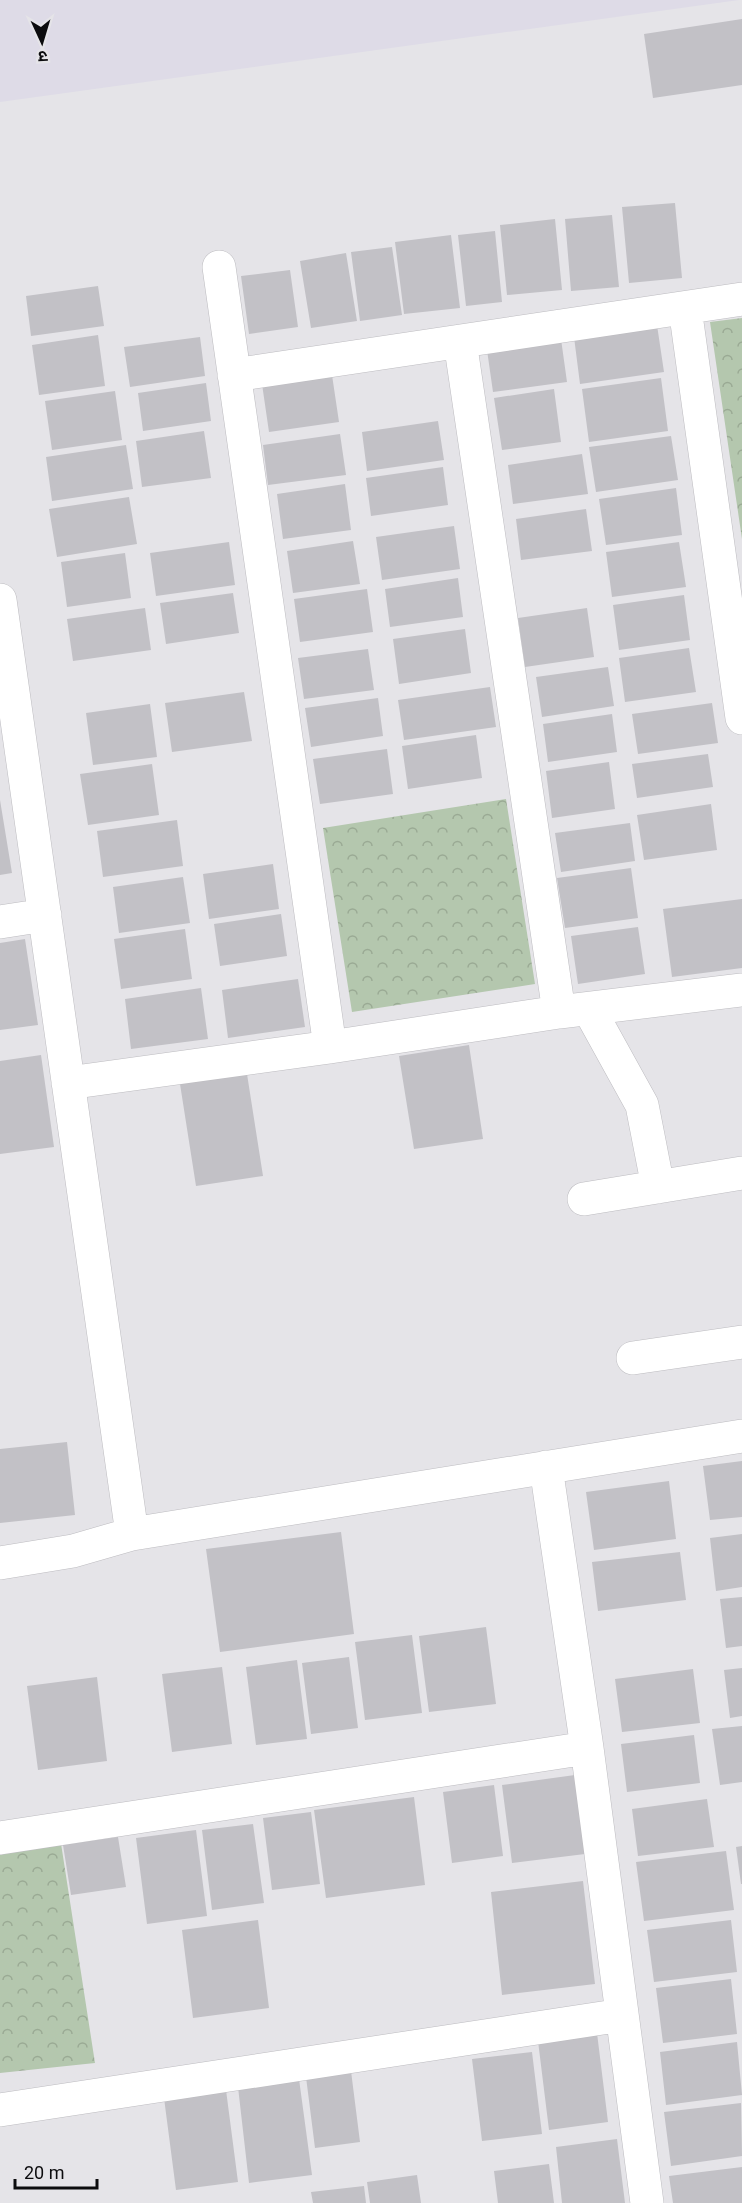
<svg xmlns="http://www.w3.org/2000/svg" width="742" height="2203" font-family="Roboto,'Noto Sans Devanagari',sans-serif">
	<defs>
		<pattern id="forest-crowns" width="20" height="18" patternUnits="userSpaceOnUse" patternTransform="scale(1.5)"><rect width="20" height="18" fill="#b4c7ae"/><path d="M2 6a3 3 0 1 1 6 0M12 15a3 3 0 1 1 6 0" fill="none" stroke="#9aaa94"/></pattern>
	</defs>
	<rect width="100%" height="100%" fill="#e5e4e8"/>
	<path fill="#dedbe7" d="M 0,0 L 739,0 L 0,102 Z"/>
	<path fill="url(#forest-crowns)" d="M 742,318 L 742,539 L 710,322 Z
		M 506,799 L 535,984 L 352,1012 L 323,828 Z
		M 60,1837 L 95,2063 L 0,2073 L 0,1845 Z"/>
	<path fill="#c2c1c6" d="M 742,19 L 742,85 L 653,98 L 644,34 Z
		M 675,203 L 682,278 L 629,283 L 622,207 Z
		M 612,215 L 619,287 L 571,291 L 565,219 Z
		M 555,219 L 562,290 L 507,295 L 500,225 Z
		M 495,231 L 502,302 L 466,306 L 458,235 Z
		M 451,235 L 460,308 L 404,314 L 395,242 Z
		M 392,247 L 402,315 L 360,321 L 351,252 Z
		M 346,253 L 357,321 L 311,328 L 300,261 Z
		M 290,270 L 298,327 L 249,334 L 241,276 Z
		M 98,286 L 104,326 L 31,336 L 26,296 Z
		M 657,325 L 664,372 L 580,384 L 574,337 Z
		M 98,335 L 105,386 L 39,395 L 32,345 Z
		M 200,337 L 205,376 L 130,387 L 124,347 Z
		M 561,339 L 567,382 L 493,392 L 487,350 Z
		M 332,375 L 339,422 L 269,432 L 262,384 Z
		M 661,378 L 668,431 L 589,442 L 582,389 Z
		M 206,383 L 211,421 L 143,431 L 138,393 Z
		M 554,389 L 561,442 L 502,450 L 494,398 Z
		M 115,391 L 122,440 L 52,450 L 45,401 Z
		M 438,421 L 444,460 L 367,471 L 362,432 Z
		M 204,431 L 211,478 L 142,487 L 136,441 Z
		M 340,434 L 346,475 L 268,485 L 263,445 Z
		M 671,436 L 678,480 L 596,492 L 589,447 Z
		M 126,445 L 133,489 L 52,501 L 46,457 Z
		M 582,454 L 588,494 L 513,504 L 508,465 Z
		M 443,467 L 448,505 L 371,516 L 366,478 Z
		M 345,484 L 351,530 L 283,539 L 277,494 Z
		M 676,488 L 682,535 L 606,545 L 599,499 Z
		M 129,497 L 137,544 L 57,557 L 49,509 Z
		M 586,509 L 592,551 L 521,560 L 516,519 Z
		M 454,526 L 460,569 L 382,580 L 376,537 Z
		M 353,541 L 360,584 L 293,593 L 287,551 Z
		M 229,542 L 235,585 L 156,596 L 150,553 Z
		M 679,542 L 686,587 L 612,597 L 606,552 Z
		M 125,553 L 131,598 L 67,607 L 61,562 Z
		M 458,578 L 463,617 L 390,627 L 385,589 Z
		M 367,589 L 373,632 L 300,642 L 294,599 Z
		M 233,593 L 239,633 L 166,644 L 160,603 Z
		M 684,595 L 690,640 L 619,650 L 613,605 Z
		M 145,608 L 151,650 L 73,661 L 67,619 Z
		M 587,608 L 594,657 L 525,667 L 518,618 Z
		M 465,629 L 471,673 L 399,684 L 393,639 Z
		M 689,648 L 696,692 L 625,702 L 619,658 Z
		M 368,649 L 374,690 L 304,699 L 298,658 Z
		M 608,667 L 614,706 L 542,717 L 536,677 Z
		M 490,687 L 496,727 L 404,740 L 398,700 Z
		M 244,692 L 252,741 L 172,752 L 165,703 Z
		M 378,698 L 383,736 L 311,747 L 305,708 Z
		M 712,703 L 718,743 L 638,754 L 632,714 Z
		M 150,704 L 157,757 L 93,765 L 86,713 Z
		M 612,714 L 617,752 L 548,762 L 543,724 Z
		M 476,735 L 482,778 L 408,789 L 402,746 Z
		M 387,749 L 393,794 L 320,804 L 313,759 Z
		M 708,754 L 713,787 L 637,798 L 632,764 Z
		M 609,762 L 615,809 L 552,818 L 546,771 Z
		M 152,764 L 159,815 L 88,825 L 80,774 Z
		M 0,800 L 12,873 L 0,875 Z
		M 711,804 L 717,850 L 644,860 L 637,815 Z
		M 177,820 L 183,866 L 103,877 L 97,831 Z
		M 630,823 L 635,861 L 561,872 L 555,833 Z
		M 273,864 L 279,909 L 209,919 L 203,874 Z
		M 631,868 L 638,918 L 565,928 L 557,878 Z
		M 183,877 L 190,923 L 119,933 L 113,887 Z
		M 742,899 L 742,968 L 672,977 L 663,909 Z
		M 281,914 L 287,956 L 220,966 L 214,924 Z
		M 638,927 L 645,974 L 578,984 L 571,936 Z
		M 185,929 L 192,979 L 121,989 L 114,939 Z
		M 25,939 L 38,1025 L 0,1030 L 0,943 Z
		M 298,979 L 305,1027 L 228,1038 L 222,990 Z
		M 201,988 L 208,1039 L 131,1049 L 125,999 Z
		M 469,1045 L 483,1139 L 414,1149 L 399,1056 Z
		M 41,1055 L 54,1147 L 0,1154 L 0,1061 Z
		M 247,1074 L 263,1176 L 196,1186 L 180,1084 Z
		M 67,1442 L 75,1515 L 0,1523 L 0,1449 Z
		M 742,1461 L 742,1517 L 710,1520 L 703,1466 Z
		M 669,1481 L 676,1539 L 594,1550 L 586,1492 Z
		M 341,1532 L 354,1634 L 220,1652 L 206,1549 Z
		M 742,1534 L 742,1587 L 716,1591 L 710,1538 Z
		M 680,1552 L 686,1600 L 598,1611 L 592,1562 Z
		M 742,1597 L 742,1646 L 726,1648 L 720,1599 Z
		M 486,1627 L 496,1704 L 429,1712 L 419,1636 Z
		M 412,1635 L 422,1713 L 365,1720 L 355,1642 Z
		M 349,1657 L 358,1728 L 311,1734 L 302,1663 Z
		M 297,1660 L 307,1739 L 256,1745 L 246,1667 Z
		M 222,1667 L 232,1744 L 172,1752 L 162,1674 Z
		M 742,1668 L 742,1716 L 730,1718 L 724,1670 Z
		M 693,1669 L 700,1723 L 622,1732 L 615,1679 Z
		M 97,1677 L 107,1761 L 38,1770 L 27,1686 Z
		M 742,1726 L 742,1782 L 720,1785 L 712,1729 Z
		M 694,1735 L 700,1783 L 627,1792 L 621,1744 Z
		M 575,1775 L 585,1854 L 512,1863 L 502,1785 Z
		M 494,1785 L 503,1856 L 452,1863 L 443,1792 Z
		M 414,1797 L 425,1885 L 326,1898 L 314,1810 Z
		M 707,1799 L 714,1847 L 638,1856 L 632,1809 Z
		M 311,1812 L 320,1884 L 272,1890 L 263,1818 Z
		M 253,1824 L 264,1903 L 212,1910 L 202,1830 Z
		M 196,1830 L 207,1916 L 147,1924 L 136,1838 Z
		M 118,1837 L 126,1887 L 71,1895 L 63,1845 Z
		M 742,1846 L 742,1884 L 741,1884 L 736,1847 Z
		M 726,1851 L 734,1910 L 644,1921 L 636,1862 Z
		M 583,1881 L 595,1984 L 502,1995 L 491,1892 Z
		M 258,1920 L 269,2008 L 193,2018 L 182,1930 Z
		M 731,1920 L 737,1972 L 654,1982 L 647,1930 Z
		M 731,1979 L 737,2034 L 663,2043 L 656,1988 Z
		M 597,2033 L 608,2122 L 549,2130 L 538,2041 Z
		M 737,2042 L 742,2095 L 666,2105 L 660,2052 Z
		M 532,2052 L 542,2134 L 482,2141 L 472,2059 Z
		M 351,2071 L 360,2142 L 315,2148 L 306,2077 Z
		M 299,2079 L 312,2175 L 249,2183 L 238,2087 Z
		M 226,2090 L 238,2182 L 176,2190 L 164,2098 Z
		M 741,2103 L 742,2156 L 671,2166 L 664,2112 Z
		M 617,2139 L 625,2203 L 562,2203 L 556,2147 Z
		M 549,2164 L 554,2203 L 498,2203 L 494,2171 Z
		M 742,2167 L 742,2203 L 673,2203 L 669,2176 Z
		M 417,2175 L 421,2203 L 370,2203 L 367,2182 Z
		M 364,2186 L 366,2203 L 313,2203 L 311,2192 Z"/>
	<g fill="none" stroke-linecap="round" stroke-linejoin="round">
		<g stroke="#bdbcc0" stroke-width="34">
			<path id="street" d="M 219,267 L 330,1047
				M 685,308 L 742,718
				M 460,341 L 559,1012
				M 234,375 L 742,299
				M 0,600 L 132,1534
				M 0,922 L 45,915
				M 589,1009 L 642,1105 L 658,1187
				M 68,1083 L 330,1047 L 559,1012 L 742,990
				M 584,1199 L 742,1173
				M 633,1358 L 742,1342
				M 546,1467 L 587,1748 L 647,2203
				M 0,1563 L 73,1551 L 132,1534 L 742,1436
				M 0,1838 L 587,1748
				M 0,2110 L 622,2015"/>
		</g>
		<use href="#street" stroke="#fff" stroke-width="33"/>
	</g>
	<g transform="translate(42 42) rotate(176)" stroke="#e5e4e8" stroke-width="4.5" paint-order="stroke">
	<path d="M0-4.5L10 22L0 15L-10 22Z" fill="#0c0c0e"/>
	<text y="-9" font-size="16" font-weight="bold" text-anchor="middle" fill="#0c0c0e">उ</text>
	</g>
	<path d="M15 2179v9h82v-9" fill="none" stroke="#0c0c0e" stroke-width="3"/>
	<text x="24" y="2179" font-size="18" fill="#0c0c0e" stroke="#e5e4e8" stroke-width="4.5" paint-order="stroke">20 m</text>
</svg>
